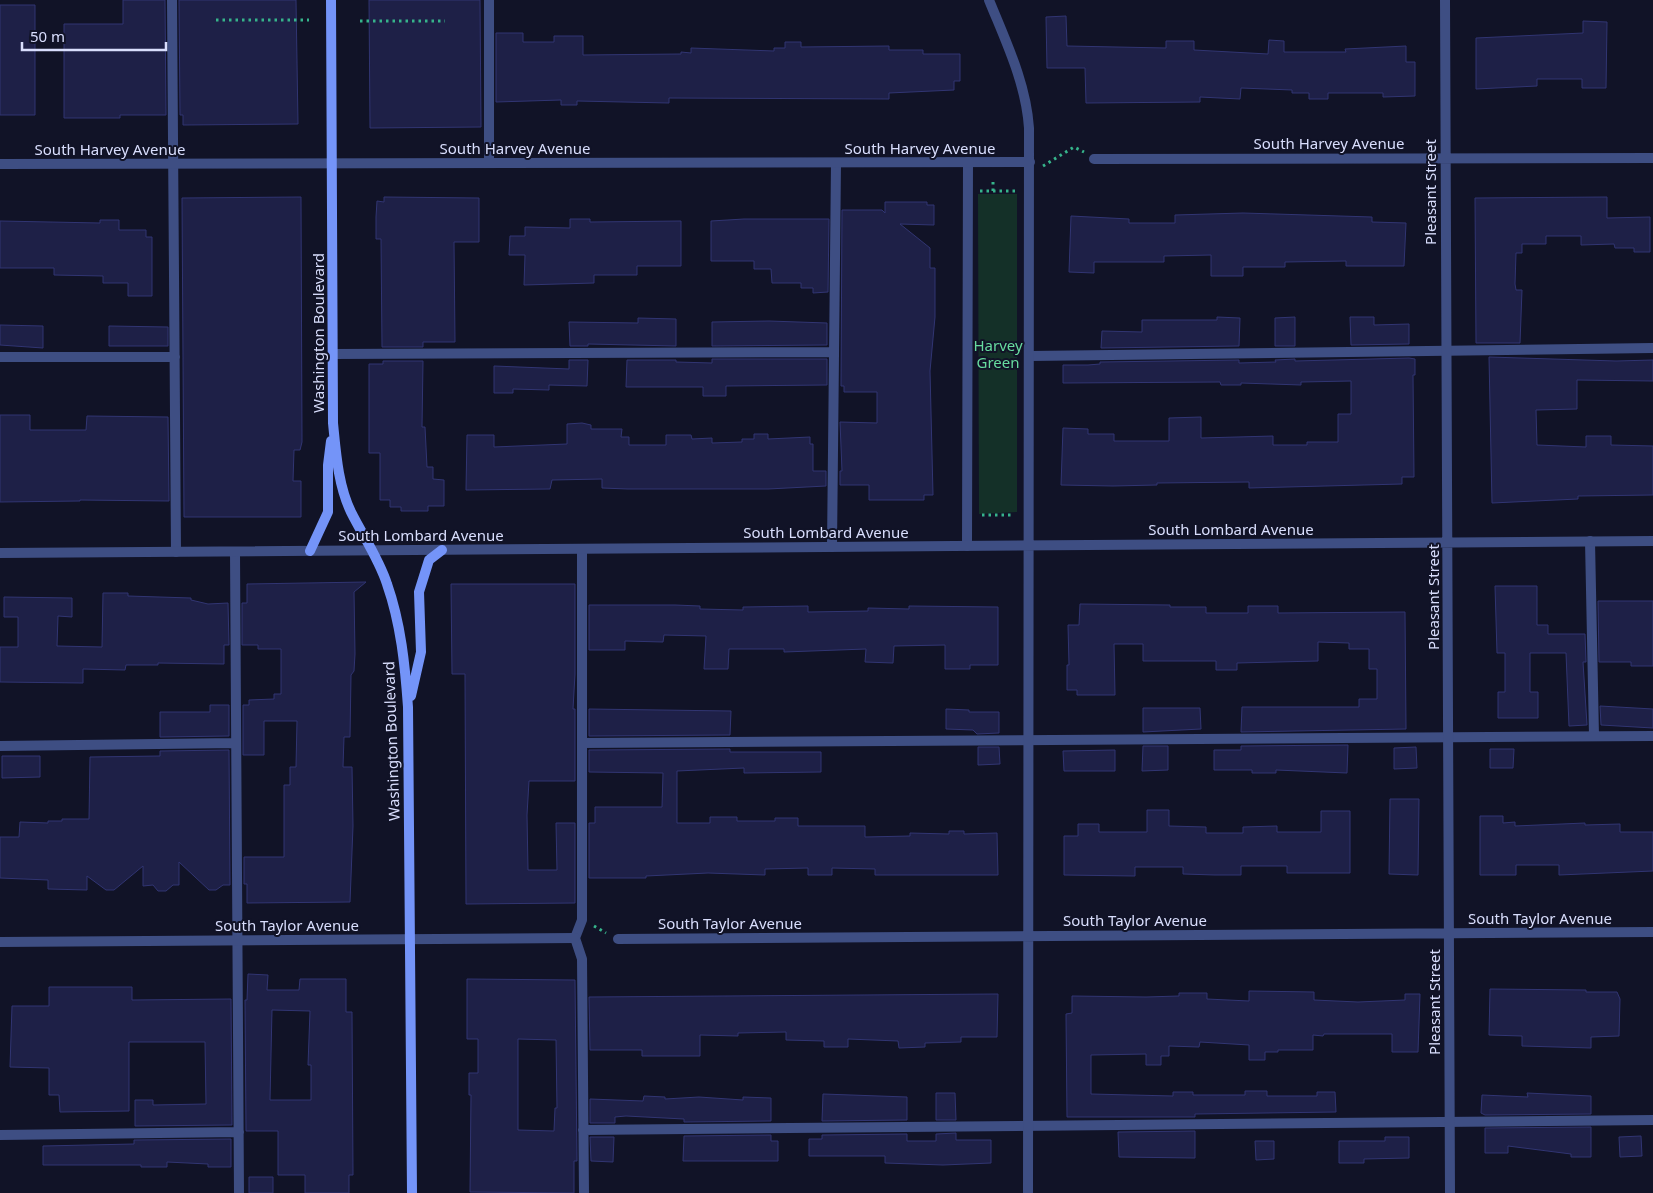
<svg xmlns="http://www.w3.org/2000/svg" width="1653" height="1193" font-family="'Noto Sans',sans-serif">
	<rect width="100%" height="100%" fill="#111327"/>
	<path fill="#143028" d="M 978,194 L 1017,194 L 1017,512 L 979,514 Z"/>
	<path fill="#1e2047" stroke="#313572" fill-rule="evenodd" d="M 123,0 L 165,0 L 166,115 L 120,115 L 120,118 L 64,118 L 64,24 L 123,24 Z
		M 179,0 L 296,0 L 298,124 L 183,125 L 183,115 L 180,115 Z
		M 369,0 L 480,0 L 481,127 L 370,128 Z
		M 0,5 L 35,5 L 35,115 L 0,115 Z
		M 1066,16 L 1067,46 L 1166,48 L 1166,41 L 1194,41 L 1194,50 L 1268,54 L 1269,40 L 1284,41 L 1284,52 L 1346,52 L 1345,49 L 1406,46 L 1406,62 L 1415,62 L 1415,96 L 1383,97 L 1383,93 L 1328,93 L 1328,99 L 1309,99 L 1309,93 L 1292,93 L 1292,90 L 1241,88 L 1240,99 L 1200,97 L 1200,102 L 1086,103 L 1085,68 L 1047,68 L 1046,17 Z
		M 1583,21 L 1607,22 L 1606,88 L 1582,88 L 1582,79 L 1537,79 L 1537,86 L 1476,89 L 1476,38 L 1583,33 Z
		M 496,33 L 523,33 L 523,42 L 554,42 L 554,36 L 583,36 L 583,55 L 681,54 L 681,52 L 691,53 L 691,48 L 774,51 L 774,48 L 785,48 L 785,42 L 801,42 L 801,47 L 889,46 L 889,50 L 923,50 L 923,54 L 960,54 L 960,81 L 954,81 L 954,90 L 889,93 L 889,99 L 669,98 L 669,103 L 577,101 L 577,105 L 561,105 L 561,100 L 496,102 Z
		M 301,197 L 302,442 L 300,450 L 294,450 L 293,481 L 301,481 L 301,517 L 184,517 L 182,198 Z
		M 384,197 L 479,198 L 479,242 L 454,242 L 455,342 L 423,342 L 423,347 L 382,347 L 381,239 L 376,239 L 376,217 L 377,201 L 384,202 Z
		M 1607,197 L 1607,218 L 1650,217 L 1650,252 L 1634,252 L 1634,248 L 1615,248 L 1614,244 L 1581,245 L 1581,236 L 1546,236 L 1546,244 L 1522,244 L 1522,253 L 1516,253 L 1515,284 L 1516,290 L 1522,290 L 1520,343 L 1476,343 L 1475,198 Z
		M 885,202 L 927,202 L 927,205 L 934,205 L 934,225 L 900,224 L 930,248 L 930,268 L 935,268 L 935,317 L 930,371 L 933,495 L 924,495 L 924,500 L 869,500 L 869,485 L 840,485 L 840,471 L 842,471 L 840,422 L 877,423 L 877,392 L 844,392 L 844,386 L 841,386 L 842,210 L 882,210 L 885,213 Z
		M 1243,213 L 1372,217 L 1372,222 L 1406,223 L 1404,266 L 1346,266 L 1346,261 L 1285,262 L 1285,267 L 1243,267 L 1243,276 L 1211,276 L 1211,255 L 1164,256 L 1164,262 L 1094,262 L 1094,273 L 1069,272 L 1071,216 L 1129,219 L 1129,223 L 1175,223 L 1175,215 Z
		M 570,219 L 590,219 L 590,222 L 681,221 L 681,266 L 637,266 L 637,275 L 594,275 L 594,283 L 524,285 L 525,255 L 509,255 L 510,236 L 525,236 L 525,227 L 570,228 Z
		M 744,219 L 829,219 L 828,292 L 813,293 L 813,288 L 801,288 L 801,283 L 772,283 L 771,269 L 754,269 L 754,261 L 711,261 L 711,221 Z
		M 100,220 L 119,220 L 119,230 L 146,230 L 146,237 L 152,237 L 152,296 L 128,296 L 128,283 L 103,283 L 103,276 L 54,275 L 54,268 L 0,268 L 0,221 L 100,223 Z
		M 1217,317 L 1240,318 L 1239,346 L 1101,348 L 1102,331 L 1142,332 L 1142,320 L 1217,320 Z
		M 1295,317 L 1295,346 L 1275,346 L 1275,318 Z
		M 1350,317 L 1374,317 L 1374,325 L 1409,324 L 1409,344 L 1351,345 Z
		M 638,318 L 676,319 L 676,346 L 588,344 L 588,346 L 570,346 L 569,322 L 638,323 Z
		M 769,321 L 827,323 L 827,345 L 712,346 L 712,322 Z
		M 0,325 L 43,326 L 43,348 L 0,345 Z
		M 109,326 L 168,327 L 168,346 L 109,346 Z
		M 1489,357 L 1616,361 L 1653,360 L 1653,381 L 1577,380 L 1577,409 L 1536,410 L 1537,445 L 1586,447 L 1586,436 L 1611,436 L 1611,445 L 1653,446 L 1653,495 L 1578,496 L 1578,499 L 1492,503 Z
		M 1409,358 L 1415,359 L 1415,375 L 1413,375 L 1414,477 L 1402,477 L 1402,484 L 1249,488 L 1249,482 L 1157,483 L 1157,485 L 1113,486 L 1061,485 L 1063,428 L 1088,429 L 1088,434 L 1114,434 L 1114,441 L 1169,441 L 1169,418 L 1201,417 L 1201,438 L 1273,436 L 1273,445 L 1307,445 L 1307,442 L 1338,442 L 1338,414 L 1351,414 L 1351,381 L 1301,382 L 1301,385 L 1241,383 L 1241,385 L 1221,385 L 1220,382 L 1063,383 L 1063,365 L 1088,365 L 1100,364 L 1100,362 L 1239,360 L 1239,363 L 1276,362 L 1275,360 L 1295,359 L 1295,361 Z
		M 712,359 L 827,359 L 827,385 L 726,386 L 726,396 L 703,396 L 703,387 L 626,387 L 627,360 L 676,360 L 676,362 L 712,363 Z
		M 569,360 L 588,360 L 587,386 L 549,385 L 549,390 L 513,389 L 513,393 L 494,393 L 494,366 L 569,369 Z
		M 383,361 L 423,361 L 422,427 L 425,427 L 427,467 L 433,467 L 433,479 L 444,480 L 444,506 L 428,506 L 428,511 L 401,511 L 401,507 L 390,507 L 390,500 L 380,500 L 380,453 L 369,453 L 369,364 L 383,364 Z
		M 0,415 L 30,415 L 30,430 L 86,430 L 87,416 L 168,417 L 169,501 L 80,500 L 80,501 L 0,502 Z
		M 582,423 L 591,425 L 591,429 L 622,429 L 621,437 L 629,437 L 629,445 L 666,445 L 666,435 L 691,435 L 692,439 L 712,438 L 712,443 L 742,442 L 742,439 L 754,439 L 754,434 L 768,434 L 768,439 L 810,437 L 810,444 L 813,444 L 813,471 L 826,471 L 826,486 L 768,489 L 628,489 L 602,488 L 602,479 L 552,480 L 550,489 L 466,490 L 467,435 L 494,435 L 494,447 L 567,444 L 567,424 Z
		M 366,582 L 354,592 L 355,654 L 354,671 L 351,675 L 350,737 L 344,737 L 343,767 L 352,767 L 353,826 L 350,902 L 247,903 L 247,884 L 244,884 L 244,857 L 284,857 L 284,785 L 290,785 L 290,767 L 296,767 L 297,721 L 264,721 L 264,755 L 243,755 L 243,705 L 249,705 L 249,700 L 274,699 L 274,694 L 281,694 L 281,649 L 258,649 L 258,645 L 242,645 L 242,603 L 247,603 L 247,584 Z
		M 451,584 L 575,584 L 575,674 L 573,709 L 575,709 L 575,781 L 529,781 L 527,815 L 528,870 L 557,870 L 556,823 L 575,823 L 575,903 L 466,904 L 465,674 L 452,674 Z
		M 1495,586 L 1537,586 L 1537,625 L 1548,625 L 1548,634 L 1585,634 L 1586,662 L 1583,662 L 1587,725 L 1569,726 L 1566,653 L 1530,653 L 1530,692 L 1538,692 L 1538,718 L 1498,718 L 1498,692 L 1505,692 L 1505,653 L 1497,653 Z
		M 103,593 L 128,593 L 128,596 L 191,598 L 191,600 L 208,604 L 228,603 L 229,645 L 224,645 L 224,664 L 158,663 L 158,665 L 126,665 L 125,670 L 83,669 L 83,683 L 0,682 L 0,647 L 18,647 L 18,617 L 4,617 L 4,597 L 72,598 L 72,617 L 58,616 L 57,646 L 102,647 Z
		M 1598,601 L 1653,601 L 1653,666 L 1631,666 L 1631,662 L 1599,662 Z
		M 1080,604 L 1170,605 L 1170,607 L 1206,607 L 1206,613 L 1248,613 L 1248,606 L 1278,606 L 1278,613 L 1405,612 L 1406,729 L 1241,732 L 1242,707 L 1359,707 L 1359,699 L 1377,699 L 1377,669 L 1369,669 L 1369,649 L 1349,649 L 1349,643 L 1318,642 L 1318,661 L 1237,663 L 1237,670 L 1216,670 L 1216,661 L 1143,661 L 1143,644 L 1114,644 L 1115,695 L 1077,695 L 1077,690 L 1067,690 L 1067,665 L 1069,665 L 1068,625 L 1079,625 Z
		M 589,605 L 675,605 L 700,606 L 700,609 L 743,610 L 743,607 L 808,606 L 808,612 L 868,611 L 868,608 L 909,609 L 909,606 L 998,607 L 998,665 L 970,665 L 970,669 L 945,669 L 945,645 L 894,646 L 893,663 L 865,662 L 866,649 L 784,652 L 784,649 L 729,649 L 728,669 L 704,669 L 706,636 L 664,635 L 663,642 L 625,641 L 625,650 L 589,650 Z
		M 210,705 L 229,705 L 229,736 L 160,737 L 160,712 L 210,712 Z
		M 1600,706 L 1653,709 L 1653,728 L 1601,725 Z
		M 1143,708 L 1200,708 L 1201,729 L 1143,732 Z
		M 589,709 L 731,711 L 730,735 L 589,736 Z
		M 946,709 L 969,710 L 969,712 L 999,712 L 999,733 L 977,734 L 973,730 L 946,729 Z
		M 1348,745 L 1347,773 L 1276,770 L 1276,773 L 1252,773 L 1252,770 L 1214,770 L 1214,750 L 1241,750 L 1241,746 Z
		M 1143,746 L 1168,746 L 1168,770 L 1142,771 Z
		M 978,747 L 999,747 L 1000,764 L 978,765 Z
		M 1416,747 L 1417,768 L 1394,769 L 1394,748 Z
		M 730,749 L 730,752 L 821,752 L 821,772 L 744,773 L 744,768 L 677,771 L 677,823 L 710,823 L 710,817 L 737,817 L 737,821 L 775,821 L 775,818 L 798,818 L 798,826 L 865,826 L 865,837 L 910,836 L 910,833 L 949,834 L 949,831 L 964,831 L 964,834 L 997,833 L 998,875 L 875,875 L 875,869 L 832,868 L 832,875 L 808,875 L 808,868 L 765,869 L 765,875 L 708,873 L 646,876 L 646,878 L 589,878 L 589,823 L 595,823 L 595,807 L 662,807 L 663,773 L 589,772 L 589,750 Z
		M 1490,749 L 1514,749 L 1513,768 L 1490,768 Z
		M 229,750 L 230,885 L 223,885 L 216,890 L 209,890 L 179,862 L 179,885 L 173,885 L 166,891 L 158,891 L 153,885 L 143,886 L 143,866 L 114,890 L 106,890 L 87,876 L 87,890 L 48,889 L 48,880 L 0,878 L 0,837 L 19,837 L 20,822 L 48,823 L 48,821 L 62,821 L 62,819 L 89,819 L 90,757 L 160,756 L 160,751 Z
		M 1115,750 L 1115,771 L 1064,771 L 1063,751 Z
		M 2,756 L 40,756 L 40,777 L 2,778 Z
		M 1390,799 L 1419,799 L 1418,875 L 1389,874 Z
		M 1147,810 L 1169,810 L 1169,826 L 1206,827 L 1206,833 L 1243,833 L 1243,827 L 1277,826 L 1277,832 L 1321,832 L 1321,811 L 1350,811 L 1350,873 L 1287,873 L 1287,866 L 1241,866 L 1241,875 L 1215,875 L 1183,874 L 1183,867 L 1135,867 L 1135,876 L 1064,875 L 1064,836 L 1078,836 L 1078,824 L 1099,824 L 1099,832 L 1147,832 Z
		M 1480,816 L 1503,816 L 1503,823 L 1515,822 L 1515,826 L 1585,823 L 1585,825 L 1620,824 L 1620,832 L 1653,832 L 1653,871 L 1559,875 L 1559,865 L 1516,865 L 1516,875 L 1480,875 Z
		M 248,974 L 268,975 L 267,990 L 299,990 L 300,979 L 346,979 L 346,1012 L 352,1012 L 353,1175 L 349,1175 L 349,1193 L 305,1193 L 305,1175 L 278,1175 L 278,1131 L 246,1131 L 245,1000 L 247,1000 ZM 272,1010 L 310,1011 L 308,1065 L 311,1065 L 311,1100 L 270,1100 Z
		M 467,979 L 575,980 L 577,1161 L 574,1161 L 574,1193 L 470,1192 L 471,1095 L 469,1095 L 469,1073 L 478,1073 L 478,1039 L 467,1039 ZM 518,1039 L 556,1040 L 557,1108 L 555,1108 L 554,1131 L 518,1130 Z
		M 49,987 L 132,987 L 132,1000 L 231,999 L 232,1125 L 135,1126 L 135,1100 L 153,1100 L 153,1105 L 206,1104 L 205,1042 L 129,1042 L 129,1111 L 60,1112 L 59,1095 L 49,1095 L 49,1068 L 10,1067 L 12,1006 L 49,1006 Z
		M 1490,989 L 1586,990 L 1586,992 L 1617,992 L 1620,999 L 1619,1036 L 1591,1037 L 1591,1048 L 1522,1046 L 1522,1036 L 1489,1035 Z
		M 1249,991 L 1314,992 L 1314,1000 L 1358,1002 L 1405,1000 L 1405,994 L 1420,994 L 1418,1052 L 1392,1052 L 1392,1034 L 1324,1034 L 1323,1036 L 1313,1035 L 1313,1050 L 1278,1050 L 1278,1052 L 1265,1052 L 1265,1060 L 1249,1060 L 1249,1045 L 1200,1042 L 1199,1047 L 1169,1046 L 1169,1056 L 1161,1056 L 1161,1065 L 1146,1065 L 1146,1054 L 1091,1055 L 1091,1094 L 1173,1096 L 1173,1092 L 1193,1092 L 1193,1095 L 1245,1095 L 1245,1091 L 1267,1091 L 1267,1096 L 1317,1096 L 1317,1092 L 1335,1092 L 1336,1112 L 1195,1114 L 1195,1117 L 1067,1117 L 1066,1014 L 1072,1013 L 1072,996 L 1146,997 L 1179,996 L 1179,993 L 1207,993 L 1207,999 L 1249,1001 Z
		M 998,994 L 997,1037 L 961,1037 L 961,1042 L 925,1043 L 925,1047 L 899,1048 L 898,1041 L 848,1039 L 848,1047 L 824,1047 L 824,1041 L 786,1040 L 786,1032 L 738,1033 L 738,1036 L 700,1035 L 700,1056 L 642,1056 L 642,1050 L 590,1050 L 589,997 Z
		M 936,1093 L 955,1093 L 956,1120 L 936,1120 Z
		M 1527,1093 L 1591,1096 L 1591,1114 L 1485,1115 L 1481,1113 L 1482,1095 L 1528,1097 Z
		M 823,1094 L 907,1097 L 907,1120 L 822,1121 Z
		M 644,1096 L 665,1097 L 665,1099 L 699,1097 L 743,1100 L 743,1097 L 771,1098 L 771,1121 L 684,1122 L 684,1119 L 626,1116 L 615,1117 L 615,1123 L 590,1123 L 590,1099 L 643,1101 Z
		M 1591,1127 L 1591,1157 L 1571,1157 L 1571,1154 L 1508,1146 L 1508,1153 L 1485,1153 L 1485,1128 Z
		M 1195,1131 L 1195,1158 L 1119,1157 L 1118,1132 Z
		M 956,1133 L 956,1140 L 991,1140 L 991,1163 L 943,1165 L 885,1163 L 885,1156 L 809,1156 L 809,1139 L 822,1139 L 822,1135 L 907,1134 L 907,1141 L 936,1141 L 936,1134 Z
		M 771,1135 L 771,1141 L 778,1141 L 778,1161 L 683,1161 L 684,1136 Z
		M 1641,1136 L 1642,1156 L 1620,1157 L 1619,1137 Z
		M 590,1137 L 614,1137 L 613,1162 L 591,1161 Z
		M 1385,1137 L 1409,1137 L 1409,1158 L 1364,1159 L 1364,1163 L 1339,1163 L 1339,1141 L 1385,1141 Z
		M 231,1139 L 231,1167 L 208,1167 L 208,1164 L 167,1162 L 167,1167 L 141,1167 L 141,1165 L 43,1165 L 43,1146 L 134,1144 L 134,1140 Z
		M 1255,1141 L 1274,1141 L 1274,1159 L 1256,1160 Z
		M 249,1177 L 273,1177 L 273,1193 L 249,1193 Z"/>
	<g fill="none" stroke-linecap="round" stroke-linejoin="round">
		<path stroke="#36b48b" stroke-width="3" stroke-dasharray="2.5 4" stroke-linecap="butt" d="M 216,20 L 309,20
			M 360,21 L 445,21
			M 1043,166 L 1074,147 L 1084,152
			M 980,191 L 1015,191
			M 993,191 L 993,182
			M 982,515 L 1014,515
			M 594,926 L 606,933"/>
		<path stroke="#3e4e83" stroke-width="10" d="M 172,0 L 176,552
			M 489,0 L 489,163
			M 333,354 L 834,352
			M 1030,356 L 1653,348
			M 0,357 L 175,357
			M 1590,541 L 1594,736
			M 967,546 L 968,162
			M 832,547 L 836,163
			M 582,549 L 582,920 L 575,938 L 582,959 L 584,1193
			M 235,552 L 239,1193
			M 582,743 L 1653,736
			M 0,746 L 236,743
			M 583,1130 L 1653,1120
			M 0,1135 L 239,1132"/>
		<path stroke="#3e4e83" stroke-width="10" d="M 989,0 C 1006,42 1026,83 1029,128 L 1028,1193
			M 1445,0 L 1450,1193
			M 1094,159 L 1653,158
			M 0,164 L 1030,162
			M 0,553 L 1653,541
			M 618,939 L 1653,932
			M 0,942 L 575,938"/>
		<path stroke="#7494f8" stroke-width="10" d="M 331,0 L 333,423 C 336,453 338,485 351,512 C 363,536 379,559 387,584 C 401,624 405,665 408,707 L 412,1193
			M 310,551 L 328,512 L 328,465 L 331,441
			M 411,696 L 421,652 L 419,592 L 429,560 L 442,550"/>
	</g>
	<g text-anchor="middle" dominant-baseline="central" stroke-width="4" stroke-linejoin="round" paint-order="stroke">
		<g font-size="15" fill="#d9defd" stroke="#111327">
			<text x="1329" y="143">South Harvey Avenue</text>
			<text x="515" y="148">South Harvey Avenue</text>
			<text x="920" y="148">South Harvey Avenue</text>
			<text x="110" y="149">South Harvey Avenue</text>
			<text transform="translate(1430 192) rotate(-90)">Pleasant Street</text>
			<text transform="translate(318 333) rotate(-90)">Washington Boulevard</text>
			<text x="1231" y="529">South Lombard Avenue</text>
			<text x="826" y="532">South Lombard Avenue</text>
			<text x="421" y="535">South Lombard Avenue</text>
			<text transform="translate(1433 597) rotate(-90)">Pleasant Street</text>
			<text transform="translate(391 741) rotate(-92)">Washington Boulevard</text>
			<text x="1540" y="918">South Taylor Avenue</text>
			<text x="1135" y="920">South Taylor Avenue</text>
			<text x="730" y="923">South Taylor Avenue</text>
			<text x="287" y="925">South Taylor Avenue</text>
			<text transform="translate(1434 1002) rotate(-90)">Pleasant Street</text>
		</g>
		<g font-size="15" fill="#67db9f" stroke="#111327">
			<text x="998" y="345">Harvey<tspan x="998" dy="17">Green</tspan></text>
		</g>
	</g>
	<path d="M22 42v8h144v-8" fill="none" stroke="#d9defd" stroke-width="2.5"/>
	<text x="30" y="42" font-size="15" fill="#d9defd" stroke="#111327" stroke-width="4" paint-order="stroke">50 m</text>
</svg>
